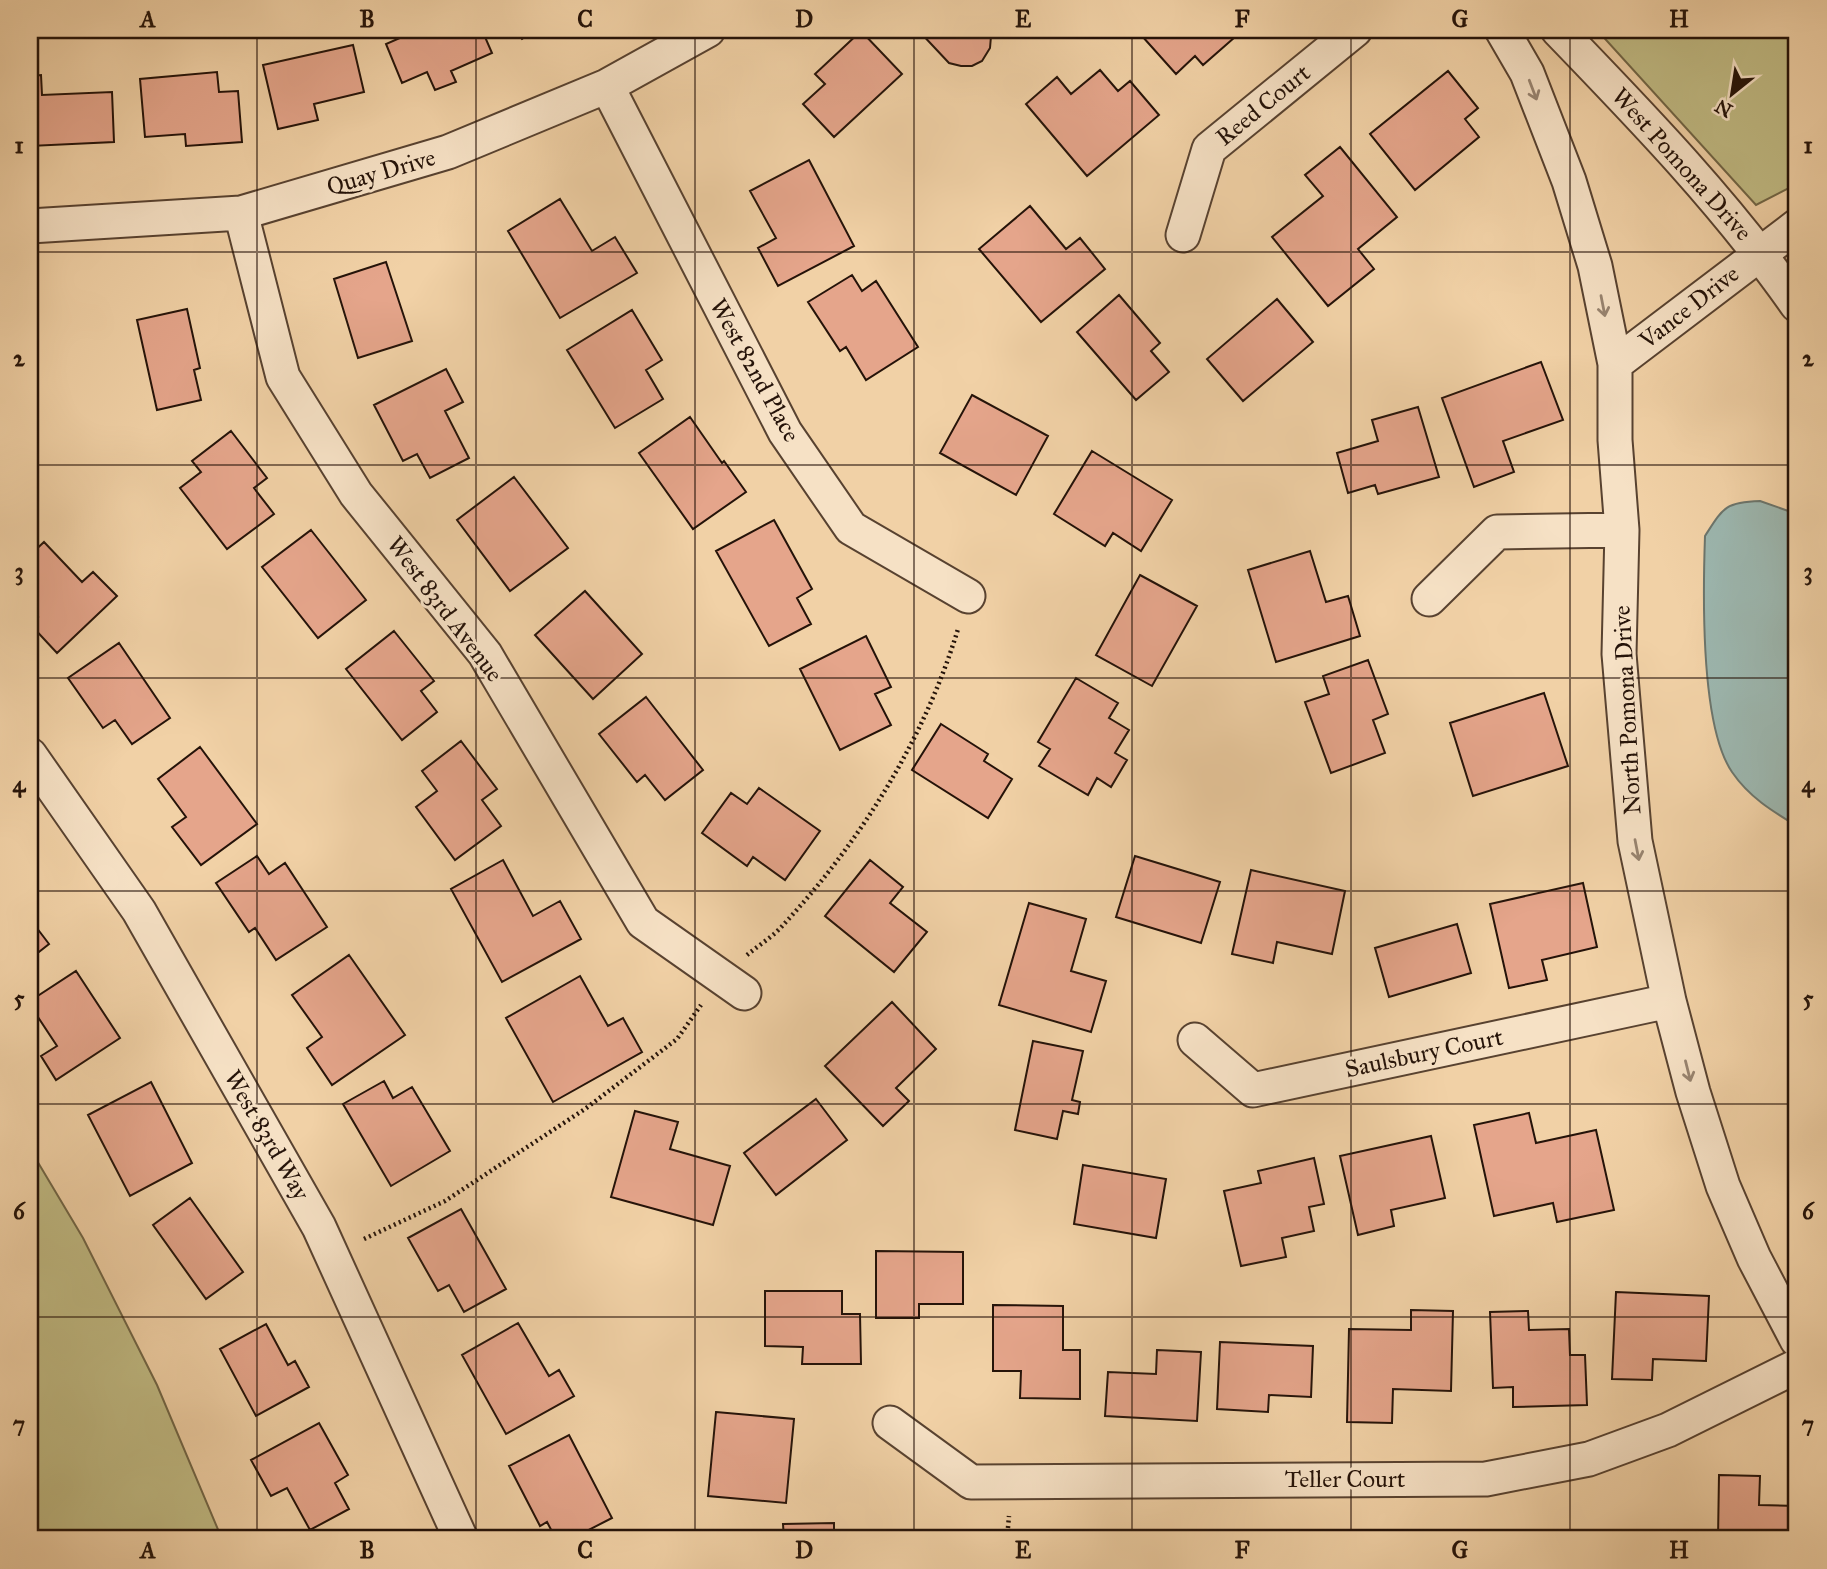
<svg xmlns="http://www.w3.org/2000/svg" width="1827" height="1569" font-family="'IM FELL Great Primer',serif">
	<rect width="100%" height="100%" fill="#f1d1a6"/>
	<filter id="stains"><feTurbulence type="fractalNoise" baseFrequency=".00286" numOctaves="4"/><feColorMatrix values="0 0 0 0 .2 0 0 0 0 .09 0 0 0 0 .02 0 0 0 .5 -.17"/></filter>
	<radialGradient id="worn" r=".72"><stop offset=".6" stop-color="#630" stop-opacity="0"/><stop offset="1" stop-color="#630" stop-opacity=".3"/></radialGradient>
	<path fill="#c0ba83" stroke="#726646" stroke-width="2" d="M 1597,30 L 1797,30 L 1797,184 L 1756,205 Z
		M 30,1149 L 83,1238 L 157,1385 L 222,1539 L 30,1539 Z"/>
	<path fill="#9cb6ae" stroke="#6c756c" stroke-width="2" d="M 1760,501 L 1797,514 L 1797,826 C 1772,811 1749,797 1732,772 C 1700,725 1703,593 1705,536 C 1723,508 1725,502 1760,501 Z"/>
	<path fill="#e5a58b" stroke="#251309" stroke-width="2" d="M 418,30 L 482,30 L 492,53 L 451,71 L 456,82 L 435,90 L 427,72 L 402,83 L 386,44 Z
		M 515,30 L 535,30 L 522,39 Z
		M 918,30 L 989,30 L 991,36 L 990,48 L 982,61 L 972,66 L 961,66 L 949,63 Z
		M 1149,30 L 1243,30 L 1203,65 L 1195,56 L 1176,74 L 1142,36 Z
		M 861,31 L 902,74 L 834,137 L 803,104 L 825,84 L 815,74 Z
		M 353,45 L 364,92 L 314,104 L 318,120 L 278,129 L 263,65 Z
		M 1100,70 L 1118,91 L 1130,81 L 1159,115 L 1087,176 L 1026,104 L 1057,77 L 1071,94 Z
		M 1448,71 L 1478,108 L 1465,119 L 1479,137 L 1415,190 L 1370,134 Z
		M 217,72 L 219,92 L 238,91 L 242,142 L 186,146 L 185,134 L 145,137 L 140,79 Z
		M 41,75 L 42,95 L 112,92 L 114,142 L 30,146 L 30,76 Z
		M 1340,147 L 1397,217 L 1358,249 L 1374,269 L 1328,306 L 1272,237 L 1323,196 L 1305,175 Z
		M 809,160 L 854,246 L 778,286 L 758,248 L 776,238 L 750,191 Z
		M 560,199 L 592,251 L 615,237 L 637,273 L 560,318 L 508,231 Z
		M 1030,206 L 1066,249 L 1080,238 L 1105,269 L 1041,322 L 979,249 Z
		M 386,262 L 412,341 L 358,358 L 334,279 Z
		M 852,275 L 862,291 L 876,281 L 918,347 L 866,380 L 846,347 L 840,351 L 808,302 Z
		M 1119,295 L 1160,343 L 1151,351 L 1169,372 L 1136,400 L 1077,332 Z
		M 1277,299 L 1313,342 L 1243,401 L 1207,359 Z
		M 187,309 L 200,368 L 194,370 L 201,400 L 157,410 L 137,320 Z
		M 632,310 L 662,360 L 646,370 L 663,399 L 615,428 L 567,350 Z
		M 1541,362 L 1563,420 L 1503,441 L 1514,472 L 1474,487 L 1442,398 Z
		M 446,369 L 463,402 L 445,411 L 469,458 L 430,478 L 417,454 L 403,461 L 374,405 Z
		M 972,395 L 1048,436 L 1016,495 L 940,453 Z
		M 1418,407 L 1439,477 L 1378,494 L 1375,485 L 1348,493 L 1337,453 L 1378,441 L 1372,420 Z
		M 690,417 L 722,463 L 724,461 L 746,492 L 693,529 L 639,453 Z
		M 231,431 L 267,478 L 254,488 L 274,514 L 227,549 L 180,488 L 201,472 L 192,461 Z
		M 1092,451 L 1172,500 L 1141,551 L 1113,533 L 1105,546 L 1054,514 Z
		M 514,477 L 568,548 L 510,591 L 457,520 Z
		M 774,520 L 812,589 L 797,598 L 811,624 L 769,646 L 716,551 Z
		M 311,530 L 366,600 L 318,638 L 262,567 Z
		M 44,542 L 82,582 L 93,572 L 117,596 L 57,653 L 30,624 L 38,617 L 30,609 L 30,555 Z
		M 1310,551 L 1326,602 L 1348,596 L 1360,636 L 1276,662 L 1248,570 Z
		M 1140,575 L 1197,606 L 1152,686 L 1096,655 Z
		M 585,591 L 642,654 L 593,699 L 535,635 Z
		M 394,631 L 434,681 L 421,691 L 437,712 L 402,740 L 346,669 Z
		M 866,636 L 891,687 L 875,694 L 891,725 L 840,750 L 800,669 Z
		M 119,643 L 170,718 L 132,744 L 115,720 L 103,728 L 68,678 Z
		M 1368,660 L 1388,714 L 1373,720 L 1385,753 L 1331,773 L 1305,702 L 1329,694 L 1323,676 Z
		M 1076,678 L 1118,703 L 1109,718 L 1129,730 L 1115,753 L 1127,760 L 1111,787 L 1097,778 L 1088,795 L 1039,766 L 1050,749 L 1038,742 Z
		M 1544,693 L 1568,766 L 1473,796 L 1450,723 Z
		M 646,697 L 703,770 L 665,800 L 645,775 L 637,782 L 599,734 Z
		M 941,724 L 988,754 L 984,761 L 1012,779 L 988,818 L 912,770 Z
		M 461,741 L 497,789 L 482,800 L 501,826 L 455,860 L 416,807 L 437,791 L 422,771 Z
		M 200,747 L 257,824 L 201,865 L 172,827 L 186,817 L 158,779 Z
		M 759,788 L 820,831 L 785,880 L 753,857 L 747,866 L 702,833 L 731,793 L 747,804 Z
		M 257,856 L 269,874 L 285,863 L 327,927 L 276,960 L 255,928 L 249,932 L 216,883 Z
		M 1135,856 L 1220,882 L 1201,943 L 1116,917 Z
		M 503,860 L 533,916 L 560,901 L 581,939 L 502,982 L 451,889 Z
		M 870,860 L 903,887 L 890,903 L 927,932 L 894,972 L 825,916 Z
		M 1251,870 L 1345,891 L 1332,954 L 1277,942 L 1273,963 L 1232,954 Z
		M 1583,883 L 1597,947 L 1542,960 L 1547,980 L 1509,988 L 1490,904 Z
		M 1029,903 L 1086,919 L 1071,971 L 1106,981 L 1091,1032 L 999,1005 Z
		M 30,919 L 49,944 L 30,959 Z
		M 1457,924 L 1471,973 L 1389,997 L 1375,948 Z
		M 349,955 L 405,1035 L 332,1085 L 307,1048 L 322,1037 L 292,995 Z
		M 76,971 L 120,1038 L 56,1080 L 41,1056 L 57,1046 L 30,1005 L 30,1001 Z
		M 580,976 L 608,1026 L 623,1018 L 642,1052 L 553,1102 L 506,1018 Z
		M 892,1002 L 936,1049 L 896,1088 L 909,1101 L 883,1126 L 825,1066 Z
		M 1033,1041 L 1083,1051 L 1072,1100 L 1080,1102 L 1078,1114 L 1063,1111 L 1057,1139 L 1015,1130 Z
		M 384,1081 L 393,1098 L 412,1087 L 450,1151 L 391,1186 L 343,1104 Z
		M 151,1082 L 192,1163 L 130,1196 L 88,1115 Z
		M 816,1099 L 847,1140 L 776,1195 L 744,1153 Z
		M 635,1111 L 678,1122 L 670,1149 L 730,1166 L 713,1225 L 611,1197 Z
		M 1529,1113 L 1536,1143 L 1596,1130 L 1614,1210 L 1557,1222 L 1553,1203 L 1494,1216 L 1474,1125 Z
		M 1431,1136 L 1445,1198 L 1391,1210 L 1394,1226 L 1358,1235 L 1340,1156 Z
		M 1314,1158 L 1324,1204 L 1309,1207 L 1314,1231 L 1282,1238 L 1286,1257 L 1241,1266 L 1224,1191 L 1261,1183 L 1258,1171 Z
		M 1083,1165 L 1166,1179 L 1156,1238 L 1074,1224 Z
		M 190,1198 L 243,1272 L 206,1299 L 153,1225 Z
		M 461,1209 L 506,1289 L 464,1312 L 449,1285 L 438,1291 L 408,1238 Z
		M 876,1251 L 963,1252 L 963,1304 L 919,1304 L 919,1318 L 876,1318 Z
		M 765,1291 L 842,1291 L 842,1314 L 860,1314 L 861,1364 L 802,1364 L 803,1347 L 765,1346 Z
		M 1616,1292 L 1709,1296 L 1706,1361 L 1653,1359 L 1652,1380 L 1612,1379 Z
		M 993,1305 L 1063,1306 L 1063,1350 L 1080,1350 L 1080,1399 L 1020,1398 L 1021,1371 L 993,1371 Z
		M 1411,1310 L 1453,1311 L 1451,1391 L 1393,1389 L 1392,1423 L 1347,1422 L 1349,1329 L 1411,1330 Z
		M 1528,1311 L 1529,1330 L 1569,1329 L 1570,1355 L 1585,1355 L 1587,1405 L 1513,1407 L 1513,1387 L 1493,1388 L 1490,1312 Z
		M 518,1323 L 549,1376 L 559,1370 L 574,1396 L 506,1434 L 462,1355 Z
		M 266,1324 L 288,1365 L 295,1361 L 309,1387 L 256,1416 L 220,1349 Z
		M 1220,1342 L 1313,1346 L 1311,1397 L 1269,1395 L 1268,1412 L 1217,1409 Z
		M 1157,1350 L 1201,1352 L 1197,1421 L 1105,1416 L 1108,1372 L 1156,1374 Z
		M 716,1412 L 794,1419 L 786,1503 L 708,1496 Z
		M 319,1423 L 348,1475 L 335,1483 L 349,1509 L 310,1530 L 287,1488 L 271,1496 L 251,1460 Z
		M 569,1435 L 612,1518 L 571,1539 L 556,1539 L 547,1522 L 540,1526 L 509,1466 Z
		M 1719,1475 L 1760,1476 L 1759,1505 L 1797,1506 L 1797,1539 L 1718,1539 Z
		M 834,1523 L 834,1539 L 784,1539 L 783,1524 Z"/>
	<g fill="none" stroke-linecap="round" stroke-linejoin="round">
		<g stroke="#584230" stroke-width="37">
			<path id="street" d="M 1502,30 L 1527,73 L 1569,181 L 1595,266 L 1615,364 L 1615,440 L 1622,530 L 1619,654 L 1635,841 L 1669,1001 L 1693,1092 L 1723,1186 L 1754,1258 L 1797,1340
				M 1558,30 C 1643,118 1727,205 1797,305
				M 607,86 L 785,432 L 851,528 L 968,596
				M 241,213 L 283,377 L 356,494 L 485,654 L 643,922 L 744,993
				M 30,226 L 241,213 L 448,152 L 607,86 L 708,30
				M 1183,235 L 1209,149 L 1355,30
				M 1615,364 L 1797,226
				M 1429,599 L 1497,532 L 1622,530
				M 30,755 L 139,911 L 319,1227 L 461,1539
				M 1195,1040 L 1253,1090 L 1669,1001
				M 890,1423 L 971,1482 L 1486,1479 L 1589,1459 L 1668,1430 L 1797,1366"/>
		</g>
		<path stroke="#251309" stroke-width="4.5" stroke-dasharray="2 3.5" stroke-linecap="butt" d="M 747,955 C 759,945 774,936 784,924 C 861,841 925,738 958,629
			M 364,1239 L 445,1201 L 585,1109 L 677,1039 L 701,1005
			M 1007,1539 L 1009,1516"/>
		<use href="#street" stroke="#f6e1c5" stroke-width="33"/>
	</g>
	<defs><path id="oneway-shaft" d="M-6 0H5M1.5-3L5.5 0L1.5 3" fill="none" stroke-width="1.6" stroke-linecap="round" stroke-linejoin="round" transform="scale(1.75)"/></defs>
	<g stroke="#988470">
		<use href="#oneway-shaft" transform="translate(1533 90) rotate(69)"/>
		<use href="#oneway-shaft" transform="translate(1603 306) rotate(79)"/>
		<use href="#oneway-shaft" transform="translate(1637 850) rotate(79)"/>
		<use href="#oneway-shaft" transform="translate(1688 1071) rotate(76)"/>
	</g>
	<path fill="none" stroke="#251309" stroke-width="2" stroke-opacity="0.55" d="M 257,30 L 257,1539M 476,30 L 476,1539M 695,30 L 695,1539M 914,30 L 914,1539M 1132,30 L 1132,1539M 1351,30 L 1351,1539M 1570,30 L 1570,1539M 30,252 L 1797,252M 30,465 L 1797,465M 30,678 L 1797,678M 30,891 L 1797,891M 30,1104 L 1797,1104M 30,1317 L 1797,1317"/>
	<g text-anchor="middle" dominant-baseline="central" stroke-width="6" stroke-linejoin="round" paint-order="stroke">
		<g font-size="24" fill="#251309" stroke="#f6e1c5">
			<text transform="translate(1263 105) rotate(-39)">Reed Court</text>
			<text transform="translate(1682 164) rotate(48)">West Pomona Drive</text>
			<text transform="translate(381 172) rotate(-16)">Quay Drive</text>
			<text transform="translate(1689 307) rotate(-38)">Vance Drive</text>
			<text transform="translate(755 370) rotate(61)">West 82nd Place</text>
			<text transform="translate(445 609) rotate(53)">West 83rd Avenue</text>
			<text transform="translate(1627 710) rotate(-93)">North Pomona Drive</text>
			<text transform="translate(1424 1053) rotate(-12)">Saulsbury Court</text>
			<text transform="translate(267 1135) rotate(60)">West 83rd Way</text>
			<text x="1345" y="1479">Teller Court</text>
		</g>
	</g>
	<rect width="1827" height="1569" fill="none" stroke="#f1d1a6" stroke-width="77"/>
	<g transform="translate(1732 94) rotate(210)" stroke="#f6e1c5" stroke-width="5" paint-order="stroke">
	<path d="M0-5L12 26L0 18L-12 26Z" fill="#251309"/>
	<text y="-10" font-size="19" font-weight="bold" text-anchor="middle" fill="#251309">N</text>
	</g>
	<rect x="38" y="38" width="1750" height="1492" fill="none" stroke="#251309" stroke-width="2.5"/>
	<g font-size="23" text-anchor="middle" font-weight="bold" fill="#251309">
		<text x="148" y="27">A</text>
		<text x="367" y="27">B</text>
		<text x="585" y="27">C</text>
		<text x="804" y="27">D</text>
		<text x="1023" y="27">E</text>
		<text x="1242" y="27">F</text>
		<text x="1460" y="27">G</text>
		<text x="1679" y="27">H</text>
		<text x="19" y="153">1</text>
		<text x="1808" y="153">1</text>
		<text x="19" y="366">2</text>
		<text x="1808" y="366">2</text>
		<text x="19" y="579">3</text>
		<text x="1808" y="579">3</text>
		<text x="19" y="792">4</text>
		<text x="1808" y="792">4</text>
		<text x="19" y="1006">5</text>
		<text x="1808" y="1006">5</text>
		<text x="19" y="1219">6</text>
		<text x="1808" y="1219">6</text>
		<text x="19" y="1432">7</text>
		<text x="1808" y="1432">7</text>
		<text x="148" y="1558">A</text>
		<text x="367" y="1558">B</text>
		<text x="585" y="1558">C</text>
		<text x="804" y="1558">D</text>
		<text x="1023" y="1558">E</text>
		<text x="1242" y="1558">F</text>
		<text x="1460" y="1558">G</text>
		<text x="1679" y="1558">H</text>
	</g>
	<rect width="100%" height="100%" filter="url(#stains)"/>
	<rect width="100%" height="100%" fill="url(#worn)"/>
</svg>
